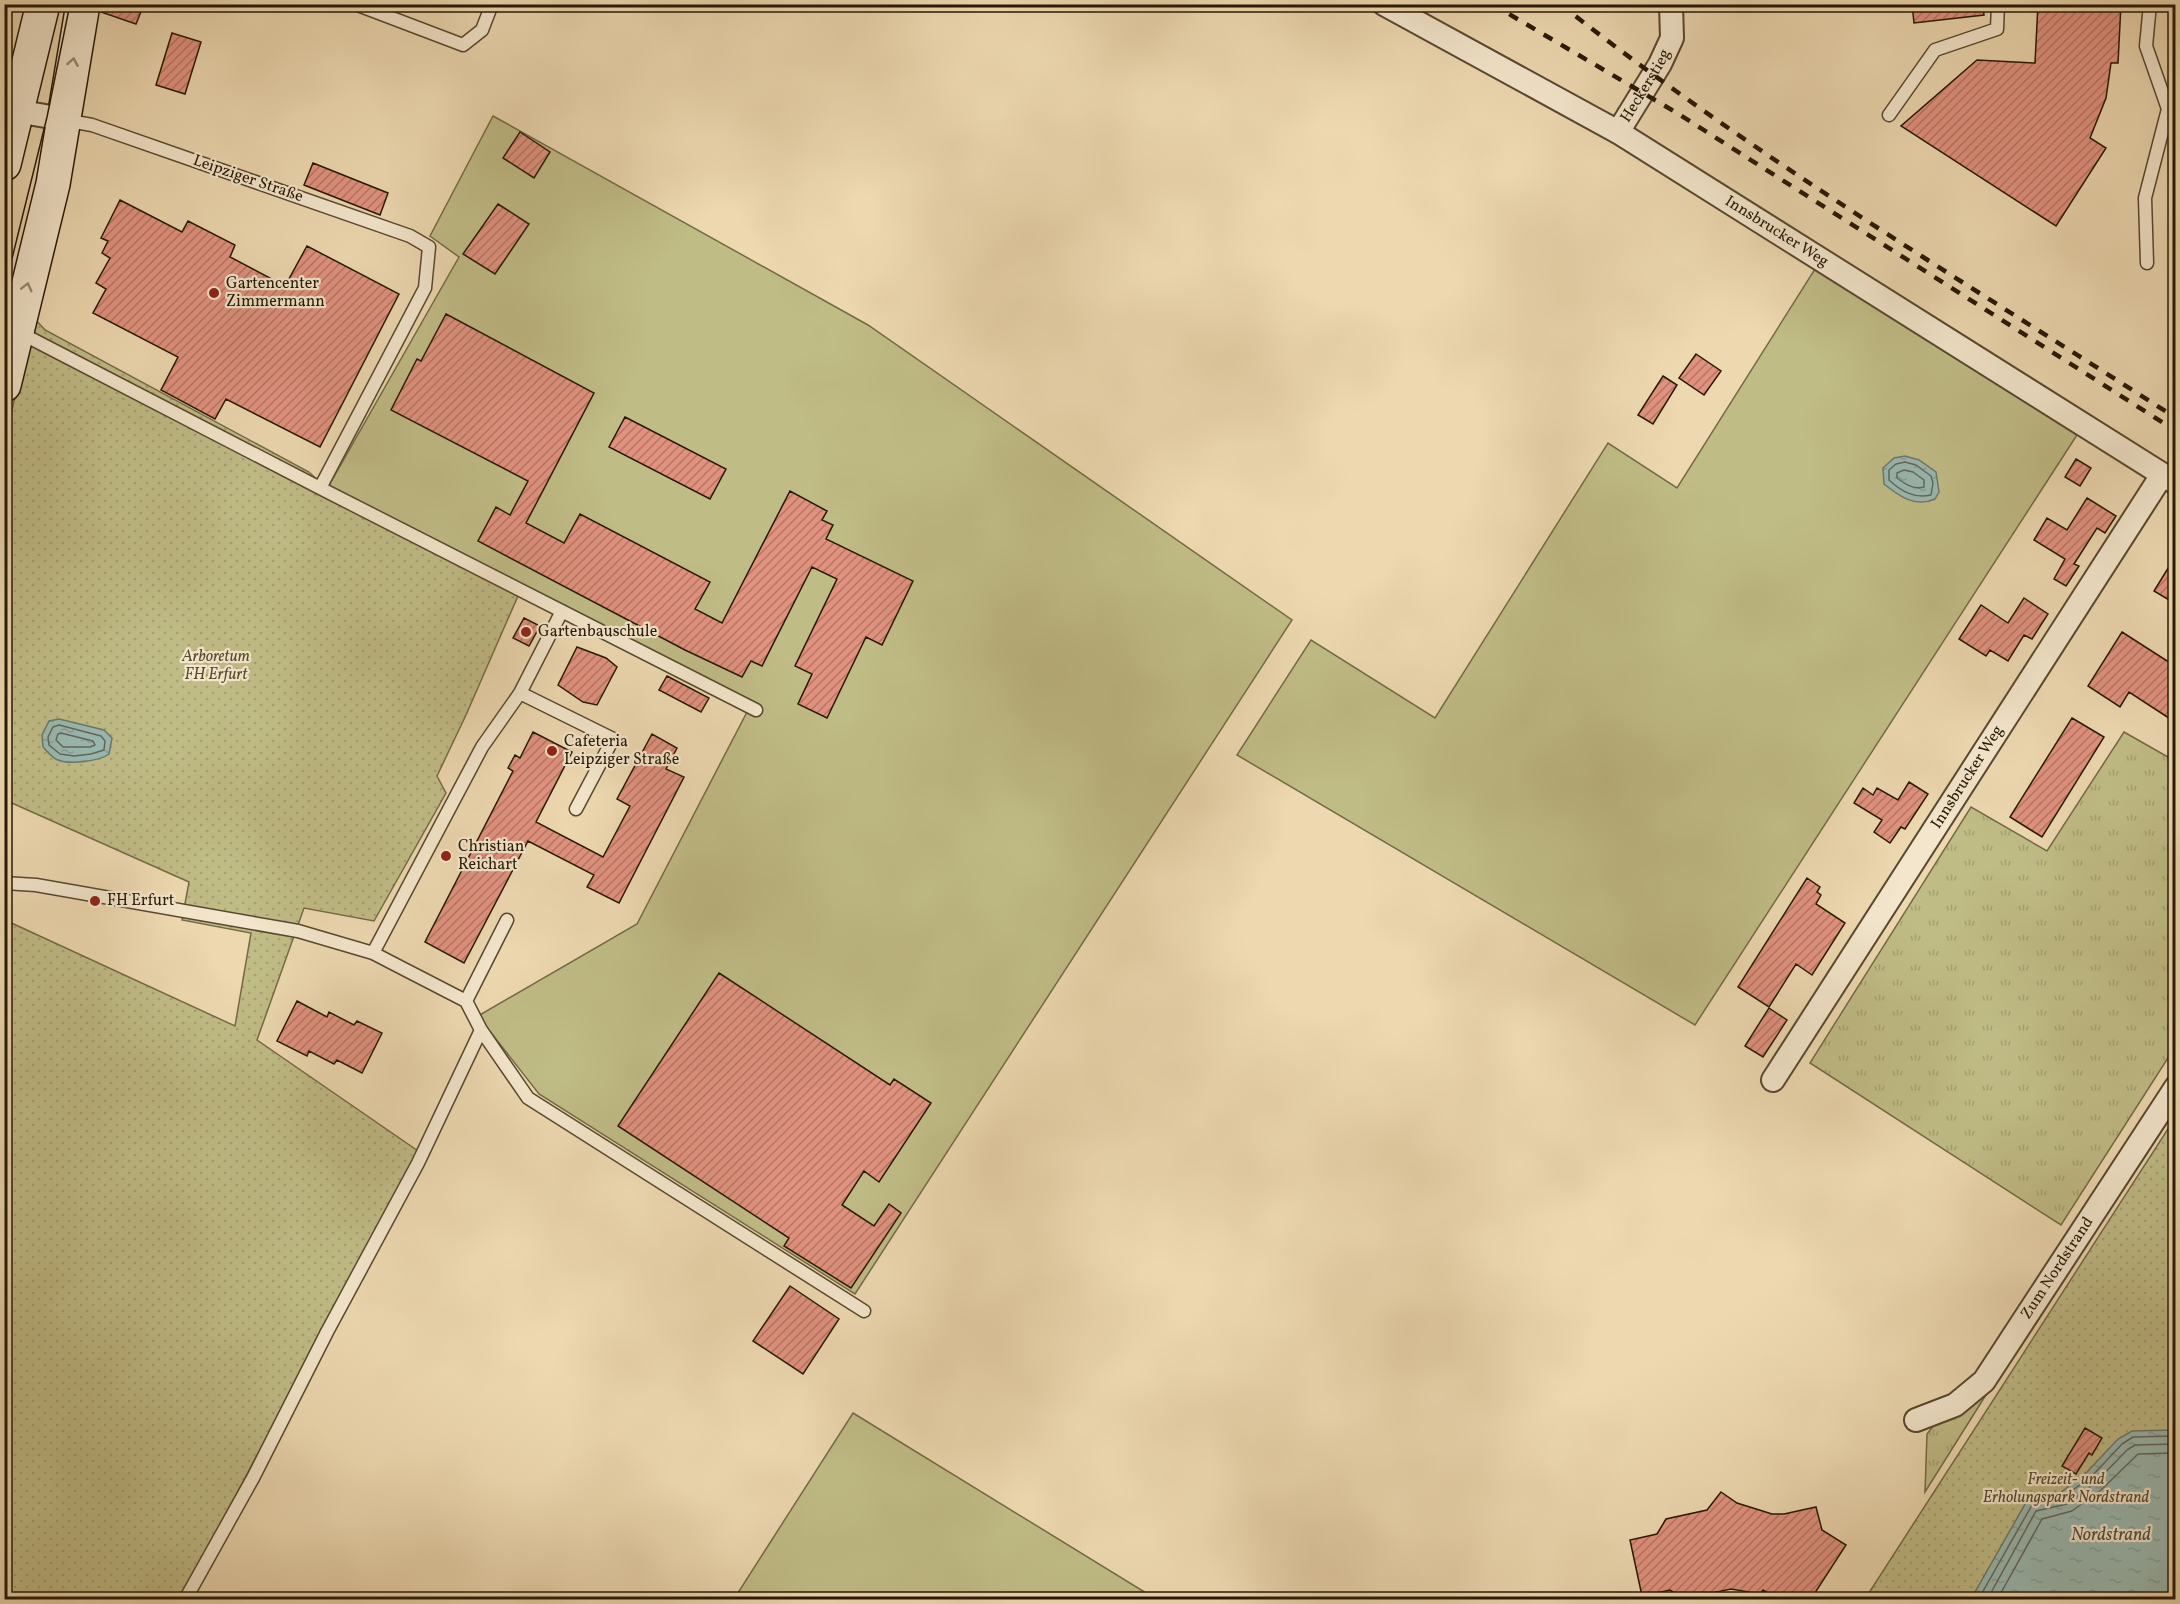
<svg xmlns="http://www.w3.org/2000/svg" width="2180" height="1604" font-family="Vollkorn,serif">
	<defs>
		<pattern id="grass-tufts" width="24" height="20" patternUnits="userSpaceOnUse" patternTransform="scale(1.5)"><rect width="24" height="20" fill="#c0bc86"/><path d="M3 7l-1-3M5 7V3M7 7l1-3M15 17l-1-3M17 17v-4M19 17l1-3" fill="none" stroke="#a5a172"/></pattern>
		<pattern id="park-dots" width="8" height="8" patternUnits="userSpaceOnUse" patternTransform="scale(1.5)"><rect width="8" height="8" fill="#c0bc86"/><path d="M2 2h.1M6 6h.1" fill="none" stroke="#a5a172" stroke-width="1.8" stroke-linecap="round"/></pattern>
		<pattern id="water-ripples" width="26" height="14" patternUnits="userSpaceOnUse" patternTransform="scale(1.5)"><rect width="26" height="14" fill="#9ab9b1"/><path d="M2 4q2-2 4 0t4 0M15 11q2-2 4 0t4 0" fill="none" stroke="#859e97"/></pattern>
		<pattern id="building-hatch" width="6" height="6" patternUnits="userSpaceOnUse" patternTransform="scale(1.5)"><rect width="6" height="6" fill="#e1927f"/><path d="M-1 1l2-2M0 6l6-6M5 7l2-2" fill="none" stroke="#b67666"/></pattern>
	</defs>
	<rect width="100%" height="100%" fill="#edd8b0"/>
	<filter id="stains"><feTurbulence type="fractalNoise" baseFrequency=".00333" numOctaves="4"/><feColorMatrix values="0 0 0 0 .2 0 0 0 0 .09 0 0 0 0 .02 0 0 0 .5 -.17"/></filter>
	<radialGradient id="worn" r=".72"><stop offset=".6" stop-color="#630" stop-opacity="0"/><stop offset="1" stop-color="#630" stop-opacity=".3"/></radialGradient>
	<path fill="url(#grass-tufts)" stroke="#746a46" stroke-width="1.5" d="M 2124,732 L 2175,761 L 2175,1047 L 2061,1225 L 1810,1063 L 1971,807 L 2047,851 Z
		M 1989,1390 L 1925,1492 L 1927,1434 L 1934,1425 Z"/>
	<path fill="url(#park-dots)" stroke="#746a46" stroke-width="1.5" d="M 33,317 L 45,330 L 309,472 L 327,489 L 521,589 L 466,715 L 437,776 L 446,793 L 374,921 L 304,908 L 257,1040 L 418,1151 L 181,1599 L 5,1599 L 5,920 L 235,1026 L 251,933 L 182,920 L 189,882 L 5,800 L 5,441 Z
		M 2175,1118 L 2175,1599 L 1865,1599 Z"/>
	<path fill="#c0bc86" stroke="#746a46" stroke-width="1.5" d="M 493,116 L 868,325 L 1292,620 L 855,1294 L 539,1094 L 478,1016 L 637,924 L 748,710 L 327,489 L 459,257 L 430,236 Z
		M 1815,269 L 2077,435 L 1695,1025 L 1237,755 L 1311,640 L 1435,718 L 1608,443 L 1677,488 Z
		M 853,1413 L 1156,1599 L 734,1599 Z"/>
	<path fill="url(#water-ripples)" stroke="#6c796c" stroke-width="1.5" d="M 1905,456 L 1919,460 L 1936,472 L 1939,492 L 1935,499 C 1915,508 1899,496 1884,484 L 1883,468 L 1894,458 Z
		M 59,719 L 104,730 L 112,738 L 109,754 C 100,761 70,765 58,760 C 52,758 47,751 43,747 L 42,735 L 49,721 Z
		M 2175,1430 L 2175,1599 L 1971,1599 L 2028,1499 L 2060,1493 L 2087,1472 L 2118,1439 L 2132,1431 Z"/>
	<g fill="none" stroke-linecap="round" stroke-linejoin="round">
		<path stroke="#60685b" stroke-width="1.5" d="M 1905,462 L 1916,465 L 1931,476 L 1933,483 L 1931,495 C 1914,499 1901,491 1889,480 L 1889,470 L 1896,464 Z
			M 1904,470 L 1913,472 L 1924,480 L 1924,487 C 1914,490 1905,484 1897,478 L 1897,473 Z
			M 59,725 L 101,736 L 105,741 L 104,750 L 91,754 L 74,756 L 60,754 L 49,745 L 48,737 L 53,727 Z
			M 61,733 L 93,741 L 95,745 L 90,747 L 63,747 L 56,740 L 58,734 Z
			M 1978,1600 L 2032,1505 L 2063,1497 L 2091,1477 L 2122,1444 L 2133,1437 L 2176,1436
			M 1987,1600 L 2036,1511 L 2067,1504 L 2095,1483 L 2127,1450 L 2135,1445 L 2176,1444
			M 1997,1600 L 2042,1519 L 2072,1511 L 2101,1490 L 2138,1454 L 2176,1453"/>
	</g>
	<path fill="url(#building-hatch)" stroke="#271805" stroke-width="1.5" d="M 101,4 L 144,4 L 136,24 L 101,12 Z
		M 1912,4 L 1983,4 L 1984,15 L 1914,23 Z
		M 2038,4 L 2121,4 L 2118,63 L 2111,63 L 2106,98 L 2090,138 L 2106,148 L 2056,226 L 1901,126 L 1977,60 L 2035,63 Z
		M 172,33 L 201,42 L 185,94 L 156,85 Z
		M 520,132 L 550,152 L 534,178 L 503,158 Z
		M 313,163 L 388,193 L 380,215 L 304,185 Z
		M 120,200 L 182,232 L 188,221 L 235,245 L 230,257 L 285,286 L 307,246 L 399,294 L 320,447 L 226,399 L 215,419 L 161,390 L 178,357 L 93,313 L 106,289 L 96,283 L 110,258 L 102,253 L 108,241 L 101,238 Z
		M 498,204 L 529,224 L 495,274 L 463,254 Z
		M 446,314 L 594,393 L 526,523 L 564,543 L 580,514 L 710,582 L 695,609 L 722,623 L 790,491 L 827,511 L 822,520 L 833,525 L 826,539 L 913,581 L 882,645 L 866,637 L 827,718 L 798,704 L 812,674 L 795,666 L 837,579 L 812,567 L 762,666 L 751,661 L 742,677 L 685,650 L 478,541 L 496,507 L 510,515 L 528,481 L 391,410 L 417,359 L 421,361 Z
		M 1696,354 L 1721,371 L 1704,395 L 1679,378 Z
		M 1663,376 L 1677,385 L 1653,424 L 1638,415 Z
		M 625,417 L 726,469 L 710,499 L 609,447 Z
		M 2076,459 L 2091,468 L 2080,486 L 2065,477 Z
		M 2087,498 L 2116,516 L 2105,533 L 2097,528 L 2074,564 L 2079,566 L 2066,586 L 2054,579 L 2065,559 L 2034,540 L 2047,518 L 2067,530 Z
		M 2175,557 L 2175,589 L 2169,600 L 2154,591 Z
		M 2024,598 L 2048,614 L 2032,639 L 2024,635 L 2008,661 L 1990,650 L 1986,656 L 1959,639 L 1981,605 L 2008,623 Z
		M 524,618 L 540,626 L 529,646 L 513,638 Z
		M 2122,632 L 2175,666 L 2175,722 L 2129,692 L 2120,707 L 2088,686 Z
		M 577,647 L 606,658 L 617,667 L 597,705 L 583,702 L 558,685 Z
		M 667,676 L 709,698 L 701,712 L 659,690 Z
		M 2072,718 L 2104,737 L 2042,837 L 2010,817 Z
		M 533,732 L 572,752 L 536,822 L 603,857 L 630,806 L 617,799 L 652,734 L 677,748 L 666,769 L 684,777 L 619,903 L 587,887 L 594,875 L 528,841 L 464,963 L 425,942 L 513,771 L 508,768 L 515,755 L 520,758 Z
		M 1909,782 L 1928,794 L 1905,829 L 1901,827 L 1890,843 L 1874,832 L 1882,820 L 1854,803 L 1863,788 L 1873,795 L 1877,788 L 1898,800 Z
		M 1807,878 L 1820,887 L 1817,892 L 1821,895 L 1816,904 L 1845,923 L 1812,975 L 1796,964 L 1769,1007 L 1738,987 Z
		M 719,973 L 890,1085 L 894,1079 L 931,1103 L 879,1182 L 864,1171 L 842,1205 L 874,1226 L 889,1204 L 901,1213 L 851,1288 L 784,1246 L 789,1238 L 618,1126 Z
		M 297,1001 L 327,1017 L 329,1012 L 354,1025 L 357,1021 L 382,1033 L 362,1073 L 337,1060 L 334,1064 L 309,1051 L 307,1056 L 277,1041 Z
		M 1769,1008 L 1787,1020 L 1763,1057 L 1745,1046 Z
		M 790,1286 L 839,1319 L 803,1374 L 753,1341 Z
		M 2085,1428 L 2102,1438 L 2092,1455 L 2089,1453 L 2076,1474 L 2062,1466 Z
		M 1721,1492 L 1737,1503 L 1772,1514 L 1784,1514 L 1816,1507 L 1822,1530 L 1846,1545 L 1811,1599 L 1778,1599 L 1763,1590 L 1760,1594 L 1731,1589 L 1684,1599 L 1670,1590 L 1642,1596 L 1630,1540 L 1657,1534 L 1666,1519 L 1707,1510 Z"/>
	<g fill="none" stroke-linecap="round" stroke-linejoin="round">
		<g stroke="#584830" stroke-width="15">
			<path id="lane" d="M 355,4 L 463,45 L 482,30 L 492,4
				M 1889,115 L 1935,50 L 1997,29 L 1998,4
				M 2147,263 L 2145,198 L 2168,109 L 2146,46 L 2150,4
				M 17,335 L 30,338 L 320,488 L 425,288 L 429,247 L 410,236 L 92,125 L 64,120
				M 320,488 L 756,710
				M 562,611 L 520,693 L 613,739 L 576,809
				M 4,883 L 36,885 L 298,931 L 373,953 L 400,967 L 466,1001 L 481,1030 L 528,1098 L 864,1311
				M 373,953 L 482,747 L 520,693
				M 466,1001 L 507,920
				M 185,1600 L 253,1478 L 327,1332 L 418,1163 L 481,1030"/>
		</g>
		<g stroke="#584830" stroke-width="26">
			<g id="street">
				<path id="s1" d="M 1384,4 L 1618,132 L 2176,483"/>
				<path d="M 16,111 L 63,119"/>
				<path id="s2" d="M 1618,132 L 1660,64 L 1672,38 L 1671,4"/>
				<path id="s3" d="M 1773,1080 L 2162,475"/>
				<path id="s4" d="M 1916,1420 L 1955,1405 L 1984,1381 L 2176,1087"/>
			</g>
		</g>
		<g stroke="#271805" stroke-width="36">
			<path id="secondary" d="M 4,164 L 43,4
				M 4,385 L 53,184 L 83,4"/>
		</g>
		<use href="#lane" stroke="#f3e6cc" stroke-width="12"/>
		<use href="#street" stroke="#f3e6cc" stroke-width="22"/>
		<use href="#secondary" stroke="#f3e6cc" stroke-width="33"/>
		<path stroke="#271805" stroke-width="1.5" d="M 4,291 L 47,117 L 70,4"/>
		<path stroke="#271805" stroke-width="4.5" stroke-dasharray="10 10" stroke-linecap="butt" d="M 1492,4 L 1677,113 L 2176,431
			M 1560,4 C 1754,157 1968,284 2176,418"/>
	</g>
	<defs><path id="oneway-chevron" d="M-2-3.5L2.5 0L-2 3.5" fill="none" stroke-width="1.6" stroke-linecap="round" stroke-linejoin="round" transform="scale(1.5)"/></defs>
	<g stroke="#978972">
		<use href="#oneway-chevron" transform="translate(73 62) rotate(-80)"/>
		<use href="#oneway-chevron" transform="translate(27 287) rotate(-76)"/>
	</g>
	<g fill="#8f2418" stroke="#f3e6cc" stroke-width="2">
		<circle cx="214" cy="293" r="6"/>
		<circle cx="526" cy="632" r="6"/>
		<circle cx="552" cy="751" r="6"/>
		<circle cx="446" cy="856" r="6"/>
		<circle cx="95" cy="901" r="6"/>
	</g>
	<g text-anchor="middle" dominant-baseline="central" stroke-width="4.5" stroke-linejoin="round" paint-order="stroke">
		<g font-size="16" fill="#271805" stroke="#f3e6cc">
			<text stroke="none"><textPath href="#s2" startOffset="54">Heckerstieg</textPath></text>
			<text transform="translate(248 179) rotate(19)">Leipziger Straße</text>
			<text stroke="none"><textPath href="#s1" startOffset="454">Innsbrucker Weg</textPath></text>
			<text stroke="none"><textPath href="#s3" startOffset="360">Innsbrucker Weg</textPath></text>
			<text stroke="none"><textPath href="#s4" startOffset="214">Zum Nordstrand</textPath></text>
		</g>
		<g font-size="16" fill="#271805" stroke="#f3e6cc" text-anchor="start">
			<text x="226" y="284">Gartencenter<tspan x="226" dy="18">Zimmermann</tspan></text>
			<text x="538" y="632">Gartenbauschule</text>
			<text x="564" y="742">Cafeteria<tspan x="564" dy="18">Leipziger Straße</tspan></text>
			<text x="458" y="847">Christian<tspan x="458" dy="18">Reichart</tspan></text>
			<text x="107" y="901">FH Erfurt</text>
		</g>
		<g font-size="16" font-style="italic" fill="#55492c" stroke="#f3e6cc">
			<text x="216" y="657">Arboretum<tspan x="216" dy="18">FH Erfurt</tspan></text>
			<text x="2066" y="1480">Freizeit- und<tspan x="2066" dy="18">Erholungspark Nordstrand</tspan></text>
		</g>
		<g font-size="18" font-style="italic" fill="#4f5041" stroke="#f3e6cc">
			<text x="2111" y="1535">Nordstrand</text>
		</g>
	</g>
	<rect width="2180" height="1604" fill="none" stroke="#edd8b0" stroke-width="24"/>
	<rect x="6" y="6" width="2168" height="1592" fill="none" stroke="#271805" stroke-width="3"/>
	<rect x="12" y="12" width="2156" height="1580" fill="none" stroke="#271805" stroke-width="1.5"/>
	<rect width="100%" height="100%" filter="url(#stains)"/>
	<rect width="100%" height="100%" fill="url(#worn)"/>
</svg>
